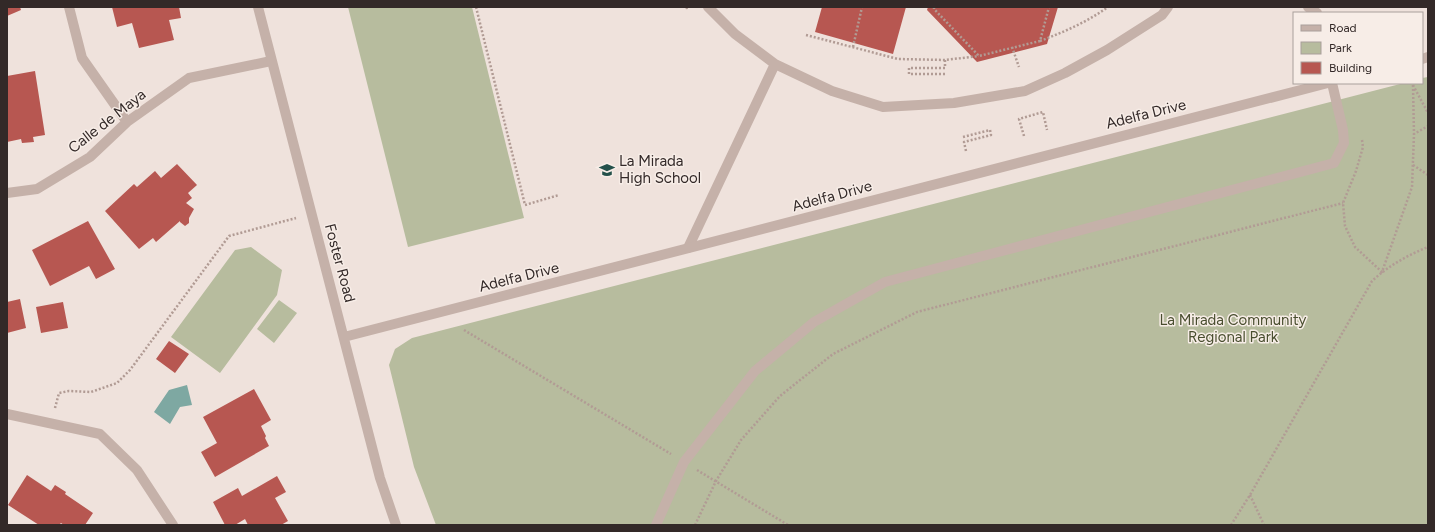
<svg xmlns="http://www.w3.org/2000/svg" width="1435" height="532" font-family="Figtree,sans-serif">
	<rect width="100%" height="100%" fill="#efe2dc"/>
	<path fill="#b7bc9e" d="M 348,7 L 472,7 L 524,218 L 408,247 Z
		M 1428,77 L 1428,525 L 436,525 L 414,467 L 389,365 L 395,349 L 412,338 L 1404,83 L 1422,83 L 1422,78 Z
		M 251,247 L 282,270 L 277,295 L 220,373 L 171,337 L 235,250 Z
		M 279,300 L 297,313 L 274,343 L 257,329 Z"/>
	<path fill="#7ea8a2" d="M 187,385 L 192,405 L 180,407 L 170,424 L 154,412 L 169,390 Z"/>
	<path fill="#b75751" d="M 7,7 L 20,7 L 21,10 L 7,16 Z
		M 112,7 L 179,7 L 181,18 L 169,20 L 174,40 L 139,48 L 132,23 L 117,27 Z
		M 822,7 L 906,7 L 893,54 L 815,32 Z
		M 928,7 L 1058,7 L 1047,44 L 977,62 L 927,10 Z
		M 35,71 L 45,135 L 33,137 L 34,142 L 22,143 L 21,139 L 7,142 L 7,76 Z
		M 177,164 L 197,185 L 188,193 L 192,198 L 186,203 L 194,209 L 189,218 L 189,223 L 185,226 L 180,222 L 180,221 L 156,242 L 153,238 L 139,249 L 105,211 L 134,184 L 137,187 L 155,171 L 161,178 Z
		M 88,221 L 115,269 L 96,279 L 89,266 L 50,286 L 32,250 Z
		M 20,299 L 26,328 L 7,333 L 7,302 Z
		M 63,302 L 68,328 L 41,333 L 36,307 Z
		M 169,341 L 189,354 L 175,373 L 156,359 Z
		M 254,389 L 271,420 L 261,426 L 266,436 L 265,438 L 269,446 L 215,477 L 201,452 L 217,443 L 203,417 Z
		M 27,475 L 51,491 L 55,485 L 66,492 L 65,494 L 93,513 L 85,525 L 64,525 L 61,523 L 59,525 L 54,524 L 53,525 L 39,525 L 8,505 Z
		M 277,476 L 286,492 L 275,498 L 288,521 L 281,525 L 248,525 L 245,519 L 235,525 L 225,525 L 213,502 L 238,488 L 242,496 Z"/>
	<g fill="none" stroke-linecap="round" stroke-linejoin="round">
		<path stroke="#b19b94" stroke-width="2.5" stroke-dasharray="2 2" stroke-linecap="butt" d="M 476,7 L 525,205 L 559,195
			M 686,7 L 687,8 L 689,7
			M 934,7 L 934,9 L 979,56 L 1040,41 L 1049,7
			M 806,35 L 898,59 L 945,60 L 979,56
			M 1040,41 C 1064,32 1087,22 1108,7
			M 853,47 L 862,7
			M 1012,47 L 1019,67
			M 945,60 L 945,68 L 909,68 L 909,74 L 947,74
			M 1413,85 L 1414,134
			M 1413,85 L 1428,113
			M 1024,136 L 1019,119 L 1043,112 L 1047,130
			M 963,137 L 990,130 L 991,135 L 964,142 L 966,151
			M 1362,140 L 1363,147 L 1356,171 L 1343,203 L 1345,226 L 1355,247 L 1382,272 L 1412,187 L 1414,134 L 1428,126
			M 1413,165 L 1428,175
			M 464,330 L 671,454
			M 55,408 L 59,393 L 69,391 L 91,392 L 117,383 L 130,370 L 229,236 L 296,218
			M 697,470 L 788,525
			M 1250,495 L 1264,525
			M 695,525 L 716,481 L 741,440 L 780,396 L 833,354 L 917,312 L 1343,203
			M 1231,525 L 1250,495 L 1372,281 C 1388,266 1408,255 1428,247"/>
		<path stroke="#c5b1a9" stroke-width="10" d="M 708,7 L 735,34 L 775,64 L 832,91 L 883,107 L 954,103 L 1025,91 L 1065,73 L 1107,50 L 1162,15 L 1168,7
			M 1308,7 L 1317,13
			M 688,248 L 775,64
			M 656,525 L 684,462 L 755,371 L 814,322 L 885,282 L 1334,163 L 1344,143 L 1343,130 L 1332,83"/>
		<path stroke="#c5b1a9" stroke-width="10" d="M 69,7 L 82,58 L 127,122
			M 7,193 L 37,189 L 90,157 L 127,122 L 189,78 L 271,61
			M 7,414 L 100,434 L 137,470 L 173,525"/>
		<path stroke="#c5b1a9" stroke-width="10" d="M 258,7 L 380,478 L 396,525
			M 1422,59 L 1428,57
			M 344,337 L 1328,83"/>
	</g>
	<defs>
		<g id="school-bare" transform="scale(1.2)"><path d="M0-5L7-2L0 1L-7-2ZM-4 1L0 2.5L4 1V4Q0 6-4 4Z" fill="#23504a" stroke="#f7ede7" stroke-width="2.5" paint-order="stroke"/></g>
	</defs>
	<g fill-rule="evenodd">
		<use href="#school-bare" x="607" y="170"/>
	</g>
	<g text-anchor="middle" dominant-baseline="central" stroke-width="3" stroke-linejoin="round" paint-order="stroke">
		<g font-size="15" fill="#332928" stroke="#f7ede7">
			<text transform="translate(1146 114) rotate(-14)">Adelfa Drive</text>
			<text transform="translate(107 121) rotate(-38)">Calle de Maya</text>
			<text transform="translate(832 196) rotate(-15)">Adelfa Drive</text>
			<text transform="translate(340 263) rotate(75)">Foster Road</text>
			<text transform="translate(519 277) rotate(-14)">Adelfa Drive</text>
		</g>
		<g font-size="15" fill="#332928" stroke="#f7ede7" text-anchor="start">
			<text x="619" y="161">La Mirada<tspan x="619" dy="17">High School</tspan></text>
		</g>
		<g font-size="15" fill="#494e2f" stroke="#f7ede7">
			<text x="1233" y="320">La Mirada Community<tspan x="1233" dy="17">Regional Park</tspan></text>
		</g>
	</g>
	<rect width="1435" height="532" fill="none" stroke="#332928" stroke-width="16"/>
	<rect x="1293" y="12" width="130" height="72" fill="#f7ede7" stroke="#a99f9b"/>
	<rect x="1301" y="25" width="20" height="6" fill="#c5b1a9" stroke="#a99f9b"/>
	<text x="1329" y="32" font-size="12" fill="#332928">Road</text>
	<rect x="1301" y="42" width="20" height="12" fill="#b7bc9e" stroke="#a99f9b"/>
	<text x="1329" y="52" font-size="12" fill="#332928">Park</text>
	<rect x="1301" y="62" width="20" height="12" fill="#b75751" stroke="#a99f9b"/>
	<text x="1329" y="72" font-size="12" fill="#332928">Building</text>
</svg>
